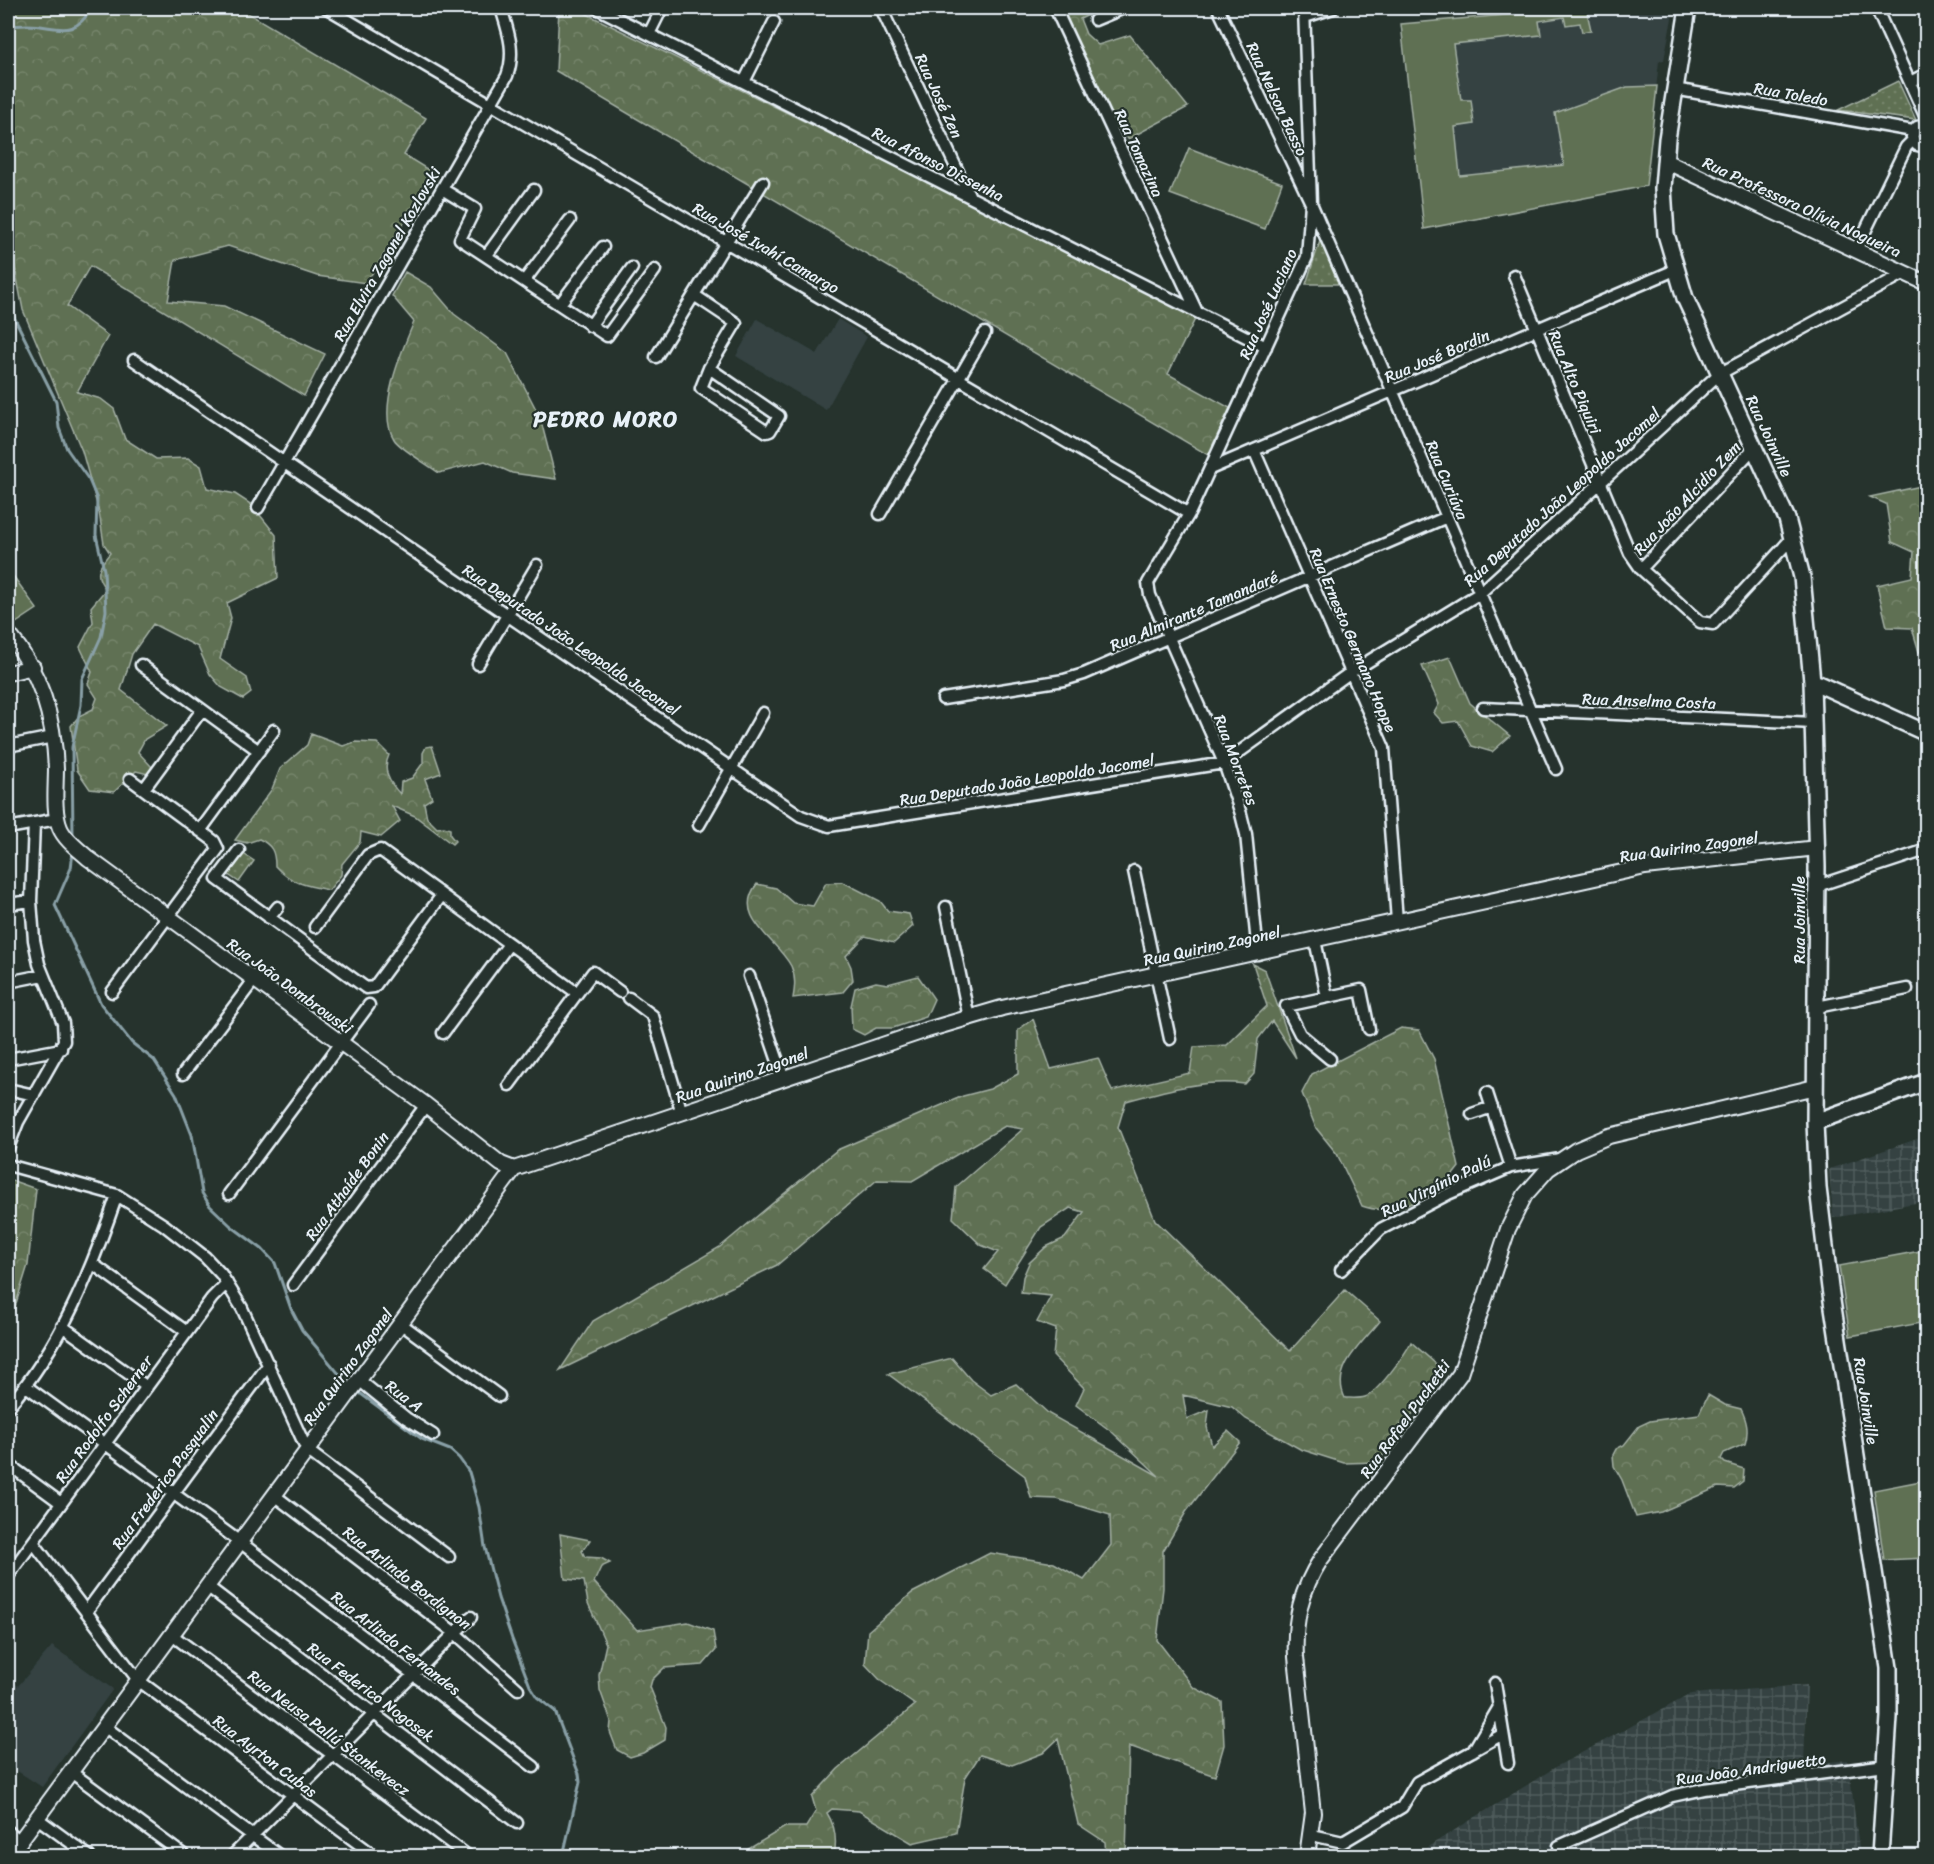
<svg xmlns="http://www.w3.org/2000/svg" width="1934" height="1864" font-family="Sriracha,sans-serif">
	<defs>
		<pattern id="industrial-grid" width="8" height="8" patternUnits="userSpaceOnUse" patternTransform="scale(1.5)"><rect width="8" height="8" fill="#344242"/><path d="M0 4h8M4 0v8" fill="none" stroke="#515e5e"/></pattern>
		<pattern id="forest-crowns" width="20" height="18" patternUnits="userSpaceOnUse" patternTransform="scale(1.5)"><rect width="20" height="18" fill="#5f7052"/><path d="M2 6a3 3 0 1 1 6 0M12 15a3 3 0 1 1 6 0" fill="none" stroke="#76856c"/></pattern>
		<pattern id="park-dots" width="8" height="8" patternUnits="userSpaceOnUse" patternTransform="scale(1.5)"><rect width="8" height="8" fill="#5f7052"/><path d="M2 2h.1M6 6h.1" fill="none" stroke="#76856c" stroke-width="1.8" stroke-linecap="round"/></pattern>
	</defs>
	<rect width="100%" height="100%" fill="#26332d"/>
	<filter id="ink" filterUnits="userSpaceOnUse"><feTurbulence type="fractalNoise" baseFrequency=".0167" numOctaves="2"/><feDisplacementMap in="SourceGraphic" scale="12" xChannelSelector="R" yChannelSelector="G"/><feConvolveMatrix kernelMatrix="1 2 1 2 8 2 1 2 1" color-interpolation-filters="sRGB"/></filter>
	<g filter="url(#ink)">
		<path fill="#344242" d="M 1563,8 L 1674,8 L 1664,60 L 1659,61 L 1646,186 L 1424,229 L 1401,24 L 1529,13 Z
			M 757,319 L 817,354 L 838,319 L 867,337 L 826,410 L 736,356 Z
			M 52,1646 L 113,1689 L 42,1787 L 8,1765 L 8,1692 L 15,1684 L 18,1686 Z"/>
		<path fill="url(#industrial-grid)" d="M 1926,1136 L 1926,1201 L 1833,1218 L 1829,1169 Z
			M 1807,1685 L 1804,1765 L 1848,1760 L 1860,1856 L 1413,1856 L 1559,1765 L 1691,1694 Z"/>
		<path fill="#5f7052" stroke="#a4b0a5" stroke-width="1.5" d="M 1563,8 L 1586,8 L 1591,30 L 1582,32 L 1580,23 L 1566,25 L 1564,17 L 1539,21 L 1541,35 L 1453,44 L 1461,100 L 1471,100 L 1474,124 L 1455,127 L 1460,176 L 1564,165 L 1555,113 L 1627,87 L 1657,86 L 1646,186 L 1424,229 L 1401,24 L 1529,13 Z
			M 1189,148 L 1282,183 L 1265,229 L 1170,194 Z
			M 11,573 L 37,609 L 16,623 L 8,611 L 8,575 Z
			M 1926,1250 L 1926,1322 L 1850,1336 L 1839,1266 Z
			M 1926,1480 L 1926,1558 L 1884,1560 L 1874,1490 Z"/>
		<path fill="url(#forest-crowns)" stroke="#a4b0a5" stroke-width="1.5" d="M 8,8 L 186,10 L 239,8 L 426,118 L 404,155 L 435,174 L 366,283 L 317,276 L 228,246 L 175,260 L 168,301 L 224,306 L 325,354 L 304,396 L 90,266 L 67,306 L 108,336 L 77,392 L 101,399 L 114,409 L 125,439 L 156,459 L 188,458 L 201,466 L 207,488 L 235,494 L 252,505 L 276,535 L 278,578 L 227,603 L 231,618 L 220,659 L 247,678 L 251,693 L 243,699 L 221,687 L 210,674 L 198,647 L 153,624 L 132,654 L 121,690 L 167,726 L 145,739 L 138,752 L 152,767 L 148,774 L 136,771 L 114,792 L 90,789 L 77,770 L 71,726 L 79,716 L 93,709 L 97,698 L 88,684 L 92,672 L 80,647 L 93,622 L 91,607 L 106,589 C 93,575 99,566 110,553 L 104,544 L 99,512 L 82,451 L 23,310 L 8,231 Z
			M 559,8 L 575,8 L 1197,315 L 1168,374 L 1230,408 L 1208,455 L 556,71 Z
			M 1059,8 L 1092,8 L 1091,14 L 1080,19 L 1086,34 L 1098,45 L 1130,35 L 1188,107 L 1128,139 L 1107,111 Z
			M 405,272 L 431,287 L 454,314 L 507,353 L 540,417 L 556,479 L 512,473 L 485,461 L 439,473 C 429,465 400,449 394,439 C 376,410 402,350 414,322 L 392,296 Z
			M 1926,485 L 1926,652 L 1919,652 L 1912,628 L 1887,627 L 1877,585 L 1912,577 L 1914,552 L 1892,542 L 1886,504 L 1870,497 Z
			M 1450,657 L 1470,703 L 1510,736 L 1492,752 L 1472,746 L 1458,721 L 1443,723 L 1434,713 L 1439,704 L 1422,666 Z
			M 311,734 L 343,746 L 355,742 L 377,743 L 389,755 C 382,770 389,782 400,794 L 401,782 L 412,778 L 423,763 L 423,753 L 426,747 L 432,746 L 441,773 L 425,779 L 432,798 L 424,803 L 427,818 L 437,828 L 444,827 L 450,829 L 450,835 L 455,841 L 452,844 L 415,816 L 392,806 L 400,821 L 381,837 L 361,832 L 360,842 L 342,864 L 341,875 L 329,890 C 307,886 290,883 275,866 C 275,852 272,845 259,839 L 247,843 L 235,840 L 272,789 L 280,769 L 307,745 Z
			M 843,882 L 880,901 L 888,911 L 909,914 L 913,926 L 894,943 L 865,936 L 846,956 L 851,967 L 853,980 L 843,992 L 793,998 C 795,987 796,977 791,966 C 777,939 731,917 757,884 L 776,888 L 793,903 L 813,906 L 826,883 Z
			M 1253,964 L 1265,970 L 1296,1058 L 1272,1021 L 1258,1039 L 1254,1074 L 1245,1084 C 1204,1079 1166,1090 1126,1101 L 1118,1127 L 1155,1220 L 1290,1351 L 1345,1290 L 1380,1321 C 1363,1343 1330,1368 1345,1398 C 1351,1398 1359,1399 1365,1397 C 1377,1393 1405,1355 1411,1342 L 1445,1372 L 1429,1398 L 1401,1425 L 1379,1462 L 1344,1463 L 1300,1449 L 1246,1419 L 1232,1407 L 1183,1395 L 1187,1419 L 1209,1410 L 1207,1427 L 1212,1446 L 1228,1431 L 1240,1442 L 1186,1512 L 1163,1551 L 1163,1588 L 1157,1640 L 1193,1687 L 1222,1702 L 1224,1745 L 1215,1776 L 1129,1746 L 1126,1856 L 1106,1856 L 1105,1842 L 1078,1824 L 1058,1739 L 1043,1753 L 1012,1765 L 980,1755 L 965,1778 L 956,1833 L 912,1843 L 859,1811 L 832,1809 L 827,1813 C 836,1827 837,1841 834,1856 L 737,1856 L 785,1827 L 806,1827 L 816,1811 L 812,1797 L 838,1769 L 915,1705 L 881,1681 L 865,1664 L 868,1631 L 912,1593 L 990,1553 L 1054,1563 L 1084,1580 L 1111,1545 L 1110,1515 L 1057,1499 L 1031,1498 L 1025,1476 L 888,1374 L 952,1358 L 971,1380 L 991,1395 L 1016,1384 L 1049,1414 L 1159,1476 L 1112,1432 L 1076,1405 L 1084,1388 L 1053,1356 L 1056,1329 L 1037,1322 L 1051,1296 L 1021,1293 L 1023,1277 L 1029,1263 L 1046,1247 L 1065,1238 L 1084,1212 L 1070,1208 L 1041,1227 L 1005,1284 L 984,1269 L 998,1252 L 981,1245 L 953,1218 L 956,1187 L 1023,1129 L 1005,1126 L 912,1181 L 877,1180 L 777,1265 L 560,1370 L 593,1321 L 720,1247 L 837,1150 L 963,1096 L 990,1089 L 1018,1074 L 1018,1030 L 1033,1019 L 1051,1069 L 1098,1058 L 1112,1091 L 1190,1073 L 1194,1047 L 1227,1045 L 1267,1006 Z
			M 918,976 L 934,999 L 926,1017 L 893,1028 L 876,1028 L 864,1035 L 852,1029 L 851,1006 L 855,988 L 876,982 L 888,984 Z
			M 1401,1028 L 1419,1030 L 1434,1059 L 1459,1167 C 1438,1196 1395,1218 1362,1206 L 1337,1154 L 1316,1128 L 1302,1093 L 1312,1074 Z
			M 8,1179 L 36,1189 L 28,1265 L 8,1329 Z
			M 1708,1395 L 1725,1405 L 1741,1409 C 1747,1421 1749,1431 1745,1444 L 1724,1453 L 1721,1459 L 1725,1463 L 1744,1469 L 1743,1481 L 1734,1488 L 1718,1487 L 1661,1512 L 1636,1517 L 1622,1480 L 1614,1466 L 1613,1455 L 1616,1449 L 1624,1445 L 1639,1426 L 1650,1421 L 1699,1414 Z
			M 560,1534 L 590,1540 L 582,1551 L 585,1557 L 601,1558 L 610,1563 L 601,1567 L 594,1582 L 637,1630 L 688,1622 L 713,1631 L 716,1650 L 703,1665 L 664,1668 L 652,1680 L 650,1687 L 666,1727 L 665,1740 L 643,1753 L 630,1757 L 617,1750 L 610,1732 L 611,1721 L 600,1690 L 599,1675 L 606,1644 L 588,1603 L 584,1581 L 565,1579 Z"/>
		<path fill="url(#park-dots)" stroke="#a4b0a5" stroke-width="1.5" d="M 1898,81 L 1916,120 L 1838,110 Z
			M 1321,238 L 1339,284 L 1306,284 Z
			M 242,853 L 254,861 L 239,882 L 227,874 Z"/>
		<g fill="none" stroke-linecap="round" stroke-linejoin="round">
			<path stroke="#89a0a7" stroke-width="3" d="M 8,26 C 14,26 21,25 27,25 C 57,25 72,41 92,8
				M 8,292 L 14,317 L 56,401 L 59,428 L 67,449 L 89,480 L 97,499 L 96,535 L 104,570 L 106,611 L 101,637 L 82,679 L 81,705 L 72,747 L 73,837
				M 73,852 L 71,868 L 55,905 L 101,1004 L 132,1043 L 154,1060 L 176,1094 L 192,1135 L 202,1193 L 210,1206 L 231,1226 L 262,1249 L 275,1263 L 291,1309 L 302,1330 L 345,1381
				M 361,1394 L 422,1439 L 450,1450 L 459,1458 L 469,1472 L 479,1507 L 485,1547 L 498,1598 L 512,1639 L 530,1686 L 537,1697 L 555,1711 L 579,1774 L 580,1782 L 563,1856"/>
			<g stroke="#e8f1f8" stroke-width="15">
				<path id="minor" d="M 327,8 L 1189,514
					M 597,8 L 1266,347
					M 881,8 L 970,197
					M 1055,8 L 1197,312
					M 1218,8 L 1311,203 L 1556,769
					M 1876,8 L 1926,118
					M 1305,17 L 1333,8
					M 1095,20 L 1124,8
					M 649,34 L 662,8
					M 744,82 L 774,22
					M 1910,82 L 1926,74
					M 1674,89 L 1913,131
					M 1926,125 L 1917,127 L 1912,137 L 1917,145 L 1926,147
					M 442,189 L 475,209 L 460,239 L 607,336 L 655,270
					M 1856,250 L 1906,147 L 1913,140
					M 487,255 L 534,190
					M 1514,275 L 1630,553 L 1641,569 L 1700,622 L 1713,624 L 1793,537
					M 525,280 L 570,220
					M 694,295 L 736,323 L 709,368 L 701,388 L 767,432 L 770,431 L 779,416 L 709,368
					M 560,304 L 603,247
					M 590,326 L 632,268
					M 656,357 L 763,182
					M 134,360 L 801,816 L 829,826 L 1224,763 L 1351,672 L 1480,593 L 1719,374 L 1905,273
					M 1254,450 L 1384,748 L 1397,921
					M 1210,469 L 1675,270
					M 258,508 L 507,76 C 516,51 508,31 501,8
					M 880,514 L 985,333
					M 1641,569 L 1754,448
					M 478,664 L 537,565
					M 141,665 L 259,751
					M 943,699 L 1064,680 L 1084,674 L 1447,517
					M 1483,708 L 1814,723
					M 8,746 L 53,737
					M 144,789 L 202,710
					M 699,825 L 763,713
					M 8,828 L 57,819
					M 200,831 L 274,730
					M 239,850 L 217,879 L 366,988 L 374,987 L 442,895
					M 1134,871 L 1170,1039
					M 1817,886 L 1926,850
					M 8,904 L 31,901
					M 946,907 L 969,1018
					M 269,918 L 278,907
					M 315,927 L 368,855 L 380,850 L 577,993
					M 1315,940 L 1327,997
					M 1258,954 L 1246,834 L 1241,814 L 1224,763 L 1150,595 L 1148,583 L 1189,514 L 1307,257 L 1311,203 L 1304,8
					M 749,976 L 784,1079
					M 8,982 L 43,975
					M 112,992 L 218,849 L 214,841 L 130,779
					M 629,998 L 653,1016 L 682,1113
					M 1817,1007 L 1907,989
					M 443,1033 L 509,944
					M 8,1059 L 61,1049
					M 1330,1059 L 1300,1034 L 1286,1006 L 1361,990 L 1369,1029
					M 183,1074 L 254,980
					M 509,1085 L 593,972 L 620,992
					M 8,1089 L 34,1095
					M 1487,1093 L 1511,1167
					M 1472,1114 L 1492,1107
					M 8,1148 L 18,1122 L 64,1041 L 63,1023 L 39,964 L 34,940 L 31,901 L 34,823
					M 8,1165 L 117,1195 L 164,1225 L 205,1257 L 221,1274 L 242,1308 L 307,1450 L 449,1557
					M 229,1194 L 369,1005
					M 93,1264 L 187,1332
					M 1341,1270 L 1381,1229 L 1448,1194 L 1511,1167 L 1560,1159
					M 293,1285 L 426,1105
					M 400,1323 L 499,1396
					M 62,1326 L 147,1387
					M 359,1380 L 406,1418 L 433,1435
					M 26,1386 L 240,1542 L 534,1767
					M 8,1407 C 61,1346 91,1271 117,1195
					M 8,1464 L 61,1503
					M 274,1495 L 455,1633 L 518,1689
					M 33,1542 L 138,1680 L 375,1856
					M 8,1576 L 212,1298 L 227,1283
					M 207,1586 L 517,1823
					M 86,1612 L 269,1364
					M 172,1635 L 468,1856
					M 1495,1683 L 1508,1763
					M 104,1726 L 280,1856
					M 1473,1751 L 1499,1707
					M 71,1772 L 185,1856
					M 37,1818 L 89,1856
					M 8,1831 L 20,1841
					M 1312,1835 L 1343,1842 L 1402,1807 L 1417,1782 L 1503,1734
					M 1559,1846 L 1672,1796 L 1704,1789 L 1886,1765
					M 232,1856 L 471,1617"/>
			</g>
			<g stroke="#e8f1f8" stroke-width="18">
				<path id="tertiary" d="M 1665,161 L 1926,283
					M 8,633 C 41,673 54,717 56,769 C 56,787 53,811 60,828 C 65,840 78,849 88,858 L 426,1105 L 501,1164 L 514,1169
					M 8,673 L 33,667
					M 9,1856 L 514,1169 L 927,1030 L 1002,1008 L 1645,867 L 1817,848
					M 1307,1856 L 1313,1813 L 1296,1657 C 1294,1620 1301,1590 1321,1559 L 1460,1374 L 1508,1229 L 1525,1195 L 1548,1169 L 1576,1150 L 1609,1136 L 1815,1087"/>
			</g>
			<g stroke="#e8f1f8" stroke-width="20">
				<path id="secondary" d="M 1688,8 L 1667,139 L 1663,188 L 1666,234 L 1685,298 L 1787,519 L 1802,577 L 1812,681 L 1817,867 L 1815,1122 L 1818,1188 L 1830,1288 L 1889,1668 L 1889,1717 L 1880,1856
					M 1812,681 L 1926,733
					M 1815,1122 L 1926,1082"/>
			</g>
			<use href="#minor" stroke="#26332d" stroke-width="10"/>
			<use href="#tertiary" stroke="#26332d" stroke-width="14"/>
			<use href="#secondary" stroke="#26332d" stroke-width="15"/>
		</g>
	</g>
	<g text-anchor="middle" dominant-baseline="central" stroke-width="4.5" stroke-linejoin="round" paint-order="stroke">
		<g font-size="16" fill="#e8f1f8" stroke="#26332d">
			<text transform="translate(1791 94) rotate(10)">Rua Toledo</text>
			<text transform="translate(939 96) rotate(65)">Rua José Zen</text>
			<text transform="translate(1277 99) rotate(65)">Rua Nelson Basso</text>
			<text transform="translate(1139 153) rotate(65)">Rua Tomazina</text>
			<text transform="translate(938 164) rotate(27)">Rua Afonso Dissenha</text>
			<text transform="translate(1802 207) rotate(25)">Rua Professora Olívia Nogueira</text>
			<text transform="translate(766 248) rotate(30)">Rua José Ivahí Camargo</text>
			<text transform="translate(387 254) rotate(-60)">Rua Elvira Zagonel Kozlovski</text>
			<text transform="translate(1268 304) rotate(-66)">Rua José Luciano</text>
			<text transform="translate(1437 356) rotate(-23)">Rua José Bordin</text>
			<text transform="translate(1575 382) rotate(67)">Rua Alto Piquiri</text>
			<text transform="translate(1769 436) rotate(65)">Rua Joinville</text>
			<text transform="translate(1447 480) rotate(67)">Rua Curiúva</text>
			<text transform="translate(1562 497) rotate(-42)">Rua Deputado João Leopoldo Jacomel</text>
			<text transform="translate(1687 498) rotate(-47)">Rua João Alcídio Zem</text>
			<text transform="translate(1194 611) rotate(-23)">Rua Almirante Tamandaré</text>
			<text transform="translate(571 640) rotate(34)">Rua Deputado João Leopoldo Jacomel</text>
			<text transform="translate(1353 640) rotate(67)">Rua Ernesto Germano Hoppe</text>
			<text transform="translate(1649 701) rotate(2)">Rua Anselmo Costa</text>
			<text transform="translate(1236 760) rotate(69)">Rua Morretes</text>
			<text transform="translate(1027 780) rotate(-9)">Rua Deputado João Leopoldo Jacomel</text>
			<text transform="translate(1689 847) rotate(-8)">Rua Quirino Zagonel</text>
			<text transform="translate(1799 920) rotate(-90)">Rua Joinville</text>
			<text transform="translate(1212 946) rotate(-12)">Rua Quirino Zagonel</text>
			<text transform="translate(290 986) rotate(36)">Rua João Dombrowski</text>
			<text transform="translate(742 1075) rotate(-19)">Rua Quirino Zagonel</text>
			<text transform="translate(347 1186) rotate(-54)">Rua Athaíde Bonin</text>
			<text transform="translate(1436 1186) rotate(-26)">Rua Virgínio Palú</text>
			<text transform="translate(348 1367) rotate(-54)">Rua Quirino Zagonel</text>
			<text transform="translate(404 1396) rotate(37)">Rua A</text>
			<text transform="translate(1866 1401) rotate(81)">Rua Joinville</text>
			<text transform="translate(104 1419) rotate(-54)">Rua Rodolfo Scherner</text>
			<text transform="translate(1405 1419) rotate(-54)">Rua Rafael Puchetti</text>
			<text transform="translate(165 1479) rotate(-54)">Rua Frederico Pasqualin</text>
			<text transform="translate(407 1578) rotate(38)">Rua Arlindo Bordignon</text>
			<text transform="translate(396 1643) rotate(38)">Rua Arlindo Fernandes</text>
			<text transform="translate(371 1692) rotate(37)">Rua Federico Nogosek</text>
			<text transform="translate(329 1733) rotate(37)">Rua Neusa Pallú Stankevecz</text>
			<text transform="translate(265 1756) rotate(37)">Rua Ayrton Cubas</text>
			<text transform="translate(1751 1769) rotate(-8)">Rua João Andriguetto</text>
		</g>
		<g font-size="22" font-weight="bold" letter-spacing="1.5" fill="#e8f1f8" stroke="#26332d">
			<text x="606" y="419">PEDRO MORO</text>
		</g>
	</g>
	<rect width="1934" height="1864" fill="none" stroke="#26332d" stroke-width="30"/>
	<rect x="15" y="15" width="1904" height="1834" fill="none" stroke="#e8f1f8" stroke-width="2" filter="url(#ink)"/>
</svg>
